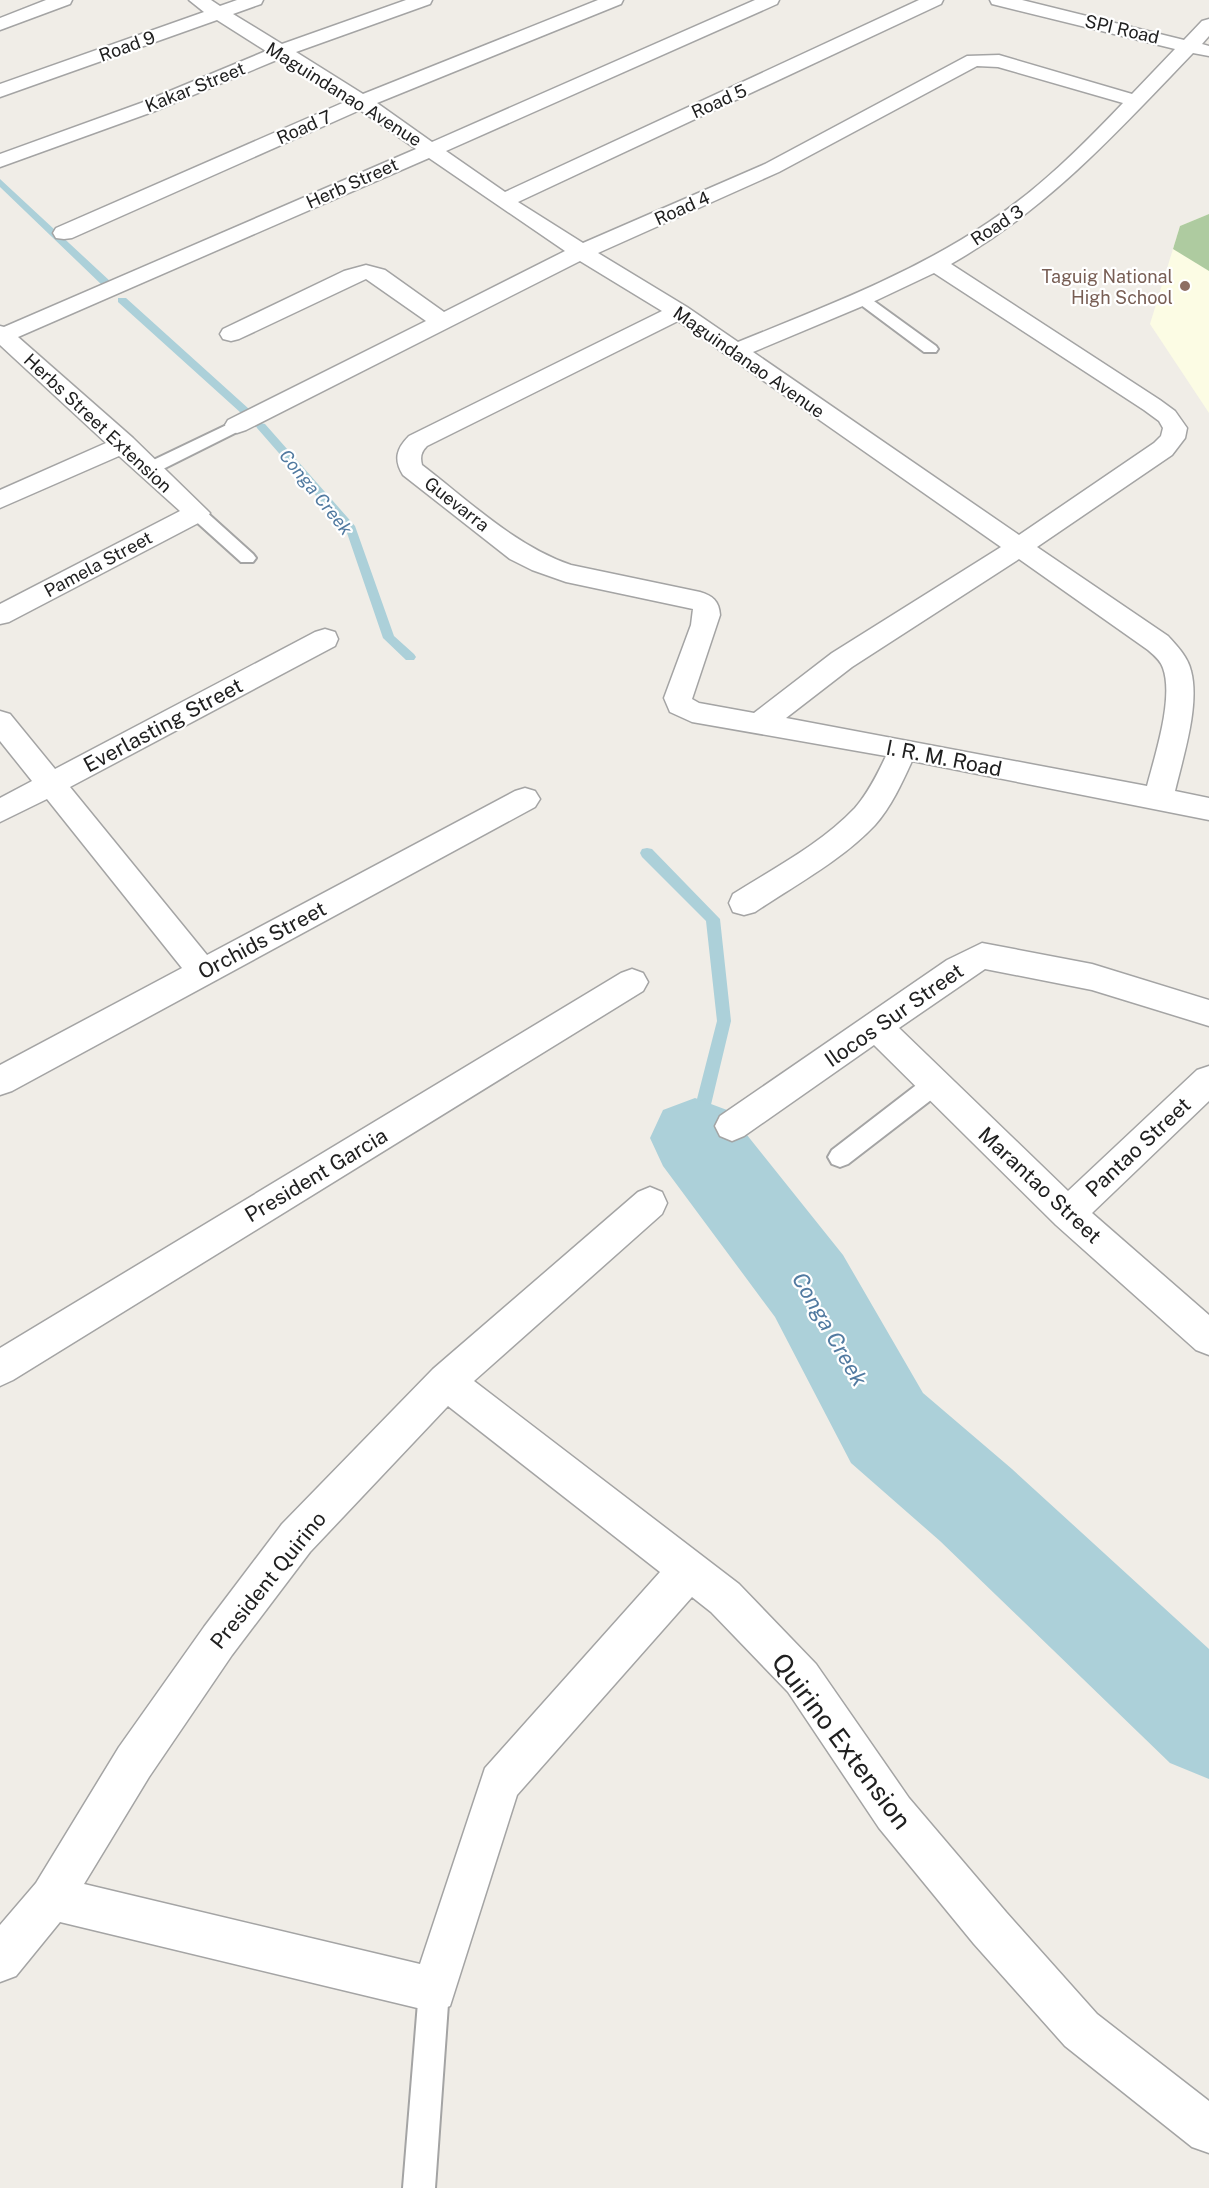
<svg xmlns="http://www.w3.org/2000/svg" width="1209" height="2188" font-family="'Public Sans',sans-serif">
	<rect width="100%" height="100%" fill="#f0ede7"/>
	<path fill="#fcfce4" d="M 1209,214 L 1209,413 L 1150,324 L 1180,226 Z"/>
	<path fill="#aecba0" d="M 1209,214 L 1209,271 L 1173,249 L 1180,226 Z"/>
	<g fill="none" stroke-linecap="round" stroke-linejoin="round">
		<path fill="#acd0d9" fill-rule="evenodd" d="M 0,179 L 111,282 L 111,286 L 103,286 L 0,187 Z
			M 118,298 L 126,298 L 249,409 L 249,413 L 241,413 L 118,302 Z
			M 261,423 L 265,424 L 355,526 L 394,636 L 414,654 L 416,657 L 414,660 L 406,660 L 383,638 L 346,530 L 257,428 L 256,426 Z
			M 647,848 L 652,849 L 720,919 L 731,1021 L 703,1138 L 700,1143 L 695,1145 L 690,1143 L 687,1138 L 717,1021 L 706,921 L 642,857 L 640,853 L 642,849 Z"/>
		<path fill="#acd0d9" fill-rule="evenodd" d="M 695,1098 L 727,1110 L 843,1255 L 923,1393 L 1012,1469 L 1209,1649 L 1209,1779 L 1170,1763 L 940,1541 L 851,1463 L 775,1317 L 663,1166 L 650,1138 L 663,1110 Z"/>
		<g stroke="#a4a4a4" stroke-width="4">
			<path id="lane" d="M 862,294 L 867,296 L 936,346 L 938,349 L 936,352 L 924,352 L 857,302 L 854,299 L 857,296 Z
				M 237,420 L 243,421 L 245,425 L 243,429 L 155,473 L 143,473 L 141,469 L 143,465 Z
				M 197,507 L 203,509 L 253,554 L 256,558 L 253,562 L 241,562 L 191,517 L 188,513 L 191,509 Z
				M 936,1073 L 944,1076 L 947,1083 L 944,1090 L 848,1164 L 840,1167 L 832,1164 L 828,1157 L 832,1150 L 928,1076 Z
				M 434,1975 L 445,1979 L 449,1990 L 435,2188 L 403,2188 L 419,1990 L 423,1979 Z"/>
		</g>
		<g stroke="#a4a4a4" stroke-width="3">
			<path id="street" d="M 46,0 L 72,0 L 70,4 L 0,30 L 0,18 Z
				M 189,0 L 211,0 L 220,6 L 237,0 L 263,0 L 261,4 L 233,14 L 282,44 L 406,0 L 432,0 L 430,4 L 296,52 L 363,94 L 598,0 L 623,0 L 621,4 L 377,103 L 432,142 L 755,0 L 779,0 L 777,4 L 446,151 L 505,192 L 919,0 L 943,0 L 941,4 L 518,202 L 583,243 L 765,164 L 967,56 L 999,55 L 1132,94 L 1175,49 L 992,4 L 990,0 L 1022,0 L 1184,40 L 1202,21 L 1209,19 L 1209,36 L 1202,44 L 1209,46 L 1209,56 L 1193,53 C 1115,134 1049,208 951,264 L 1160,400 L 1175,411 L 1187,428 L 1185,438 L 1172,455 L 1037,547 L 1168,636 C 1177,646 1188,657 1191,671 C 1200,705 1183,757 1175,791 L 1209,798 L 1209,820 L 912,761 C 902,783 891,807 875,825 C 841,861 795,885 755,912 L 744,915 L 733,912 L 729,903 L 733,894 C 774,868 821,844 855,808 C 868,793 877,775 886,756 L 692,722 L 670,712 L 664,698 L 691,625 L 693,609 L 566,582 L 532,570 L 510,559 L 403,475 C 393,459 397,448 409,436 L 662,311 L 580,261 L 246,430 L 237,433 L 228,430 L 225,425 L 228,420 L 426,321 L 366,279 L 239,339 L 231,341 L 223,339 L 220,334 L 223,329 L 344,271 L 366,265 L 385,270 L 444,312 L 565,251 L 429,158 L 18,337 L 133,438 L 210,513 L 206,519 L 9,622 L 0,624 L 0,604 L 180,511 L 119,456 L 0,508 L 0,490 L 106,443 L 0,345 L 0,326 L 4,327 L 416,149 L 360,110 L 72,238 L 64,239 L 56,238 L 53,233 L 56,228 L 347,101 L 279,59 L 155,111 L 0,167 L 0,154 L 141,103 L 266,51 L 217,20 L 0,97 L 0,84 L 204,12 ZM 977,66 L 998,67 L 1123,103 C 1082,146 1039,189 989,222 C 912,274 824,307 738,342 L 687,307 L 598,253 L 779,172 ZM 934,273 L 1144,410 L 1159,421 L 1163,428 L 1161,436 L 1154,443 L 1019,535 L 753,352 L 877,300 ZM 678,321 L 1001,547 L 832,653 L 754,713 L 699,703 L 692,699 L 720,615 C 719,601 713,596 700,592 L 571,565 C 514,545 469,501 422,465 C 420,457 421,452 427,446 ZM 1019,559 L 1148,650 C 1154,655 1161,661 1163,668 C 1174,698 1155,755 1147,786 L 786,718 L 852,667 Z
				M 325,629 L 335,632 L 338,639 L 335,646 L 70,787 L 207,955 L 515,791 L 525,788 L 535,791 L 540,799 L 535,807 L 12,1091 L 0,1095 L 0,1065 L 182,968 L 47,799 L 0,822 L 0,798 L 32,781 L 0,741 L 0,711 L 10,714 L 55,769 L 315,632 Z
				M 982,943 L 1092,964 L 1209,1000 L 1209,1026 L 1092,990 L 985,969 L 899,1028 L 1068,1191 L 1197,1070 L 1209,1066 L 1209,1101 L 1092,1213 L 1209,1315 L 1209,1355 L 1196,1350 L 1056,1225 L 874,1045 L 744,1136 L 732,1141 L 720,1136 L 715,1126 L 720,1116 L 947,960 Z
				M 632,969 L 643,973 L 648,982 L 643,991 L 13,1380 L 0,1386 L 0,1348 L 621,973 Z
				M 650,1187 L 662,1192 L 667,1203 L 662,1214 L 474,1381 L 739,1584 L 816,1664 L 909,1798 L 1006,1912 L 1097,2014 L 1209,2101 L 1209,2153 L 1192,2147 L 1065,2046 L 974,1944 L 879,1828 L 788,1692 L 711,1612 L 692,1597 L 517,1795 L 450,2006 L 434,2012 L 60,1922 L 16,1976 L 0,1982 L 0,1925 L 36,1883 L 119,1747 L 204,1627 L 282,1524 L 433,1369 L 638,1192 ZM 448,1406 L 660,1572 L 485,1768 L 420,1964 L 84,1884 L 149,1777 L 232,1655 L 310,1552 Z"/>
		</g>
		<use href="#lane" fill="#fff" fill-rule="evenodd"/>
		<use href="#street" fill="#fff" fill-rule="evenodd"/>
	</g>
	<circle fill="#8d6e63" stroke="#fff" stroke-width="2" cx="1185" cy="286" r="6"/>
	<g text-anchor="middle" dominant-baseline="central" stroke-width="4.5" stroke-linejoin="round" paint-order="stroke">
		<g font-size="18" fill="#202020" stroke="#fff">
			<text transform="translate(1122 29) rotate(13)">SPI Road</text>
			<text transform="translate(127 46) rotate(-20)">Road 9</text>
			<text transform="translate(195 87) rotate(-22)">Kakar Street</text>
			<text transform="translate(344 94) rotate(32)">Maguindanao Avenue</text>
			<text transform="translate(719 101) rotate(-24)">Road 5</text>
			<text transform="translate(304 127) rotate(-24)">Road 7</text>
			<text transform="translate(352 183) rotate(-24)">Herb Street</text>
			<text transform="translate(682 208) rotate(-24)">Road 4</text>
			<text transform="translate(997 225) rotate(-33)">Road 3</text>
			<text transform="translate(749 362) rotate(35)">Maguindanao Avenue</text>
			<text transform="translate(98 423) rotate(43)">Herbs Street Extension</text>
			<text transform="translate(457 504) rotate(38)">Guevarra</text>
			<text transform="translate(98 564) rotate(-28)">Pamela Street</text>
		</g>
		<g font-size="18" fill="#785e54" stroke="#fff" text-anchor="end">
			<text x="1173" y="276">Taguig National<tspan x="1173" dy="21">High School</tspan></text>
		</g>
		<g font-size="18" font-style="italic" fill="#517aa0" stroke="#fff">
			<text transform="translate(316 492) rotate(51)">Conga Creek</text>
		</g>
		<g font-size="21" fill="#202020" stroke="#fff">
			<text transform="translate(163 725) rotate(-28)">Everlasting Street</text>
			<text transform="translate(944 758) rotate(11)">I. R. M. Road</text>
			<text transform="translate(262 940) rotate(-28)">Orchids Street</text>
			<text transform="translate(894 1015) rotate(-35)">Ilocos Sur Street</text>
			<text transform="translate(1138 1147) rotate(-43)">Pantao Street</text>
			<text transform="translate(316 1175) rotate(-31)">President Garcia</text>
			<text transform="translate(1040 1185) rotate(43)">Marantao Street</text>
			<text transform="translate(268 1580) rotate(-51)">President Quirino</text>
		</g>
		<g font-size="22" font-style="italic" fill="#517aa0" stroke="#fff">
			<text transform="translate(830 1329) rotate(60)">Conga Creek</text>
		</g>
		<g font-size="26" fill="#202020" stroke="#fff">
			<text transform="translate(842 1741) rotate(53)">Quirino Extension</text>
		</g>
	</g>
</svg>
